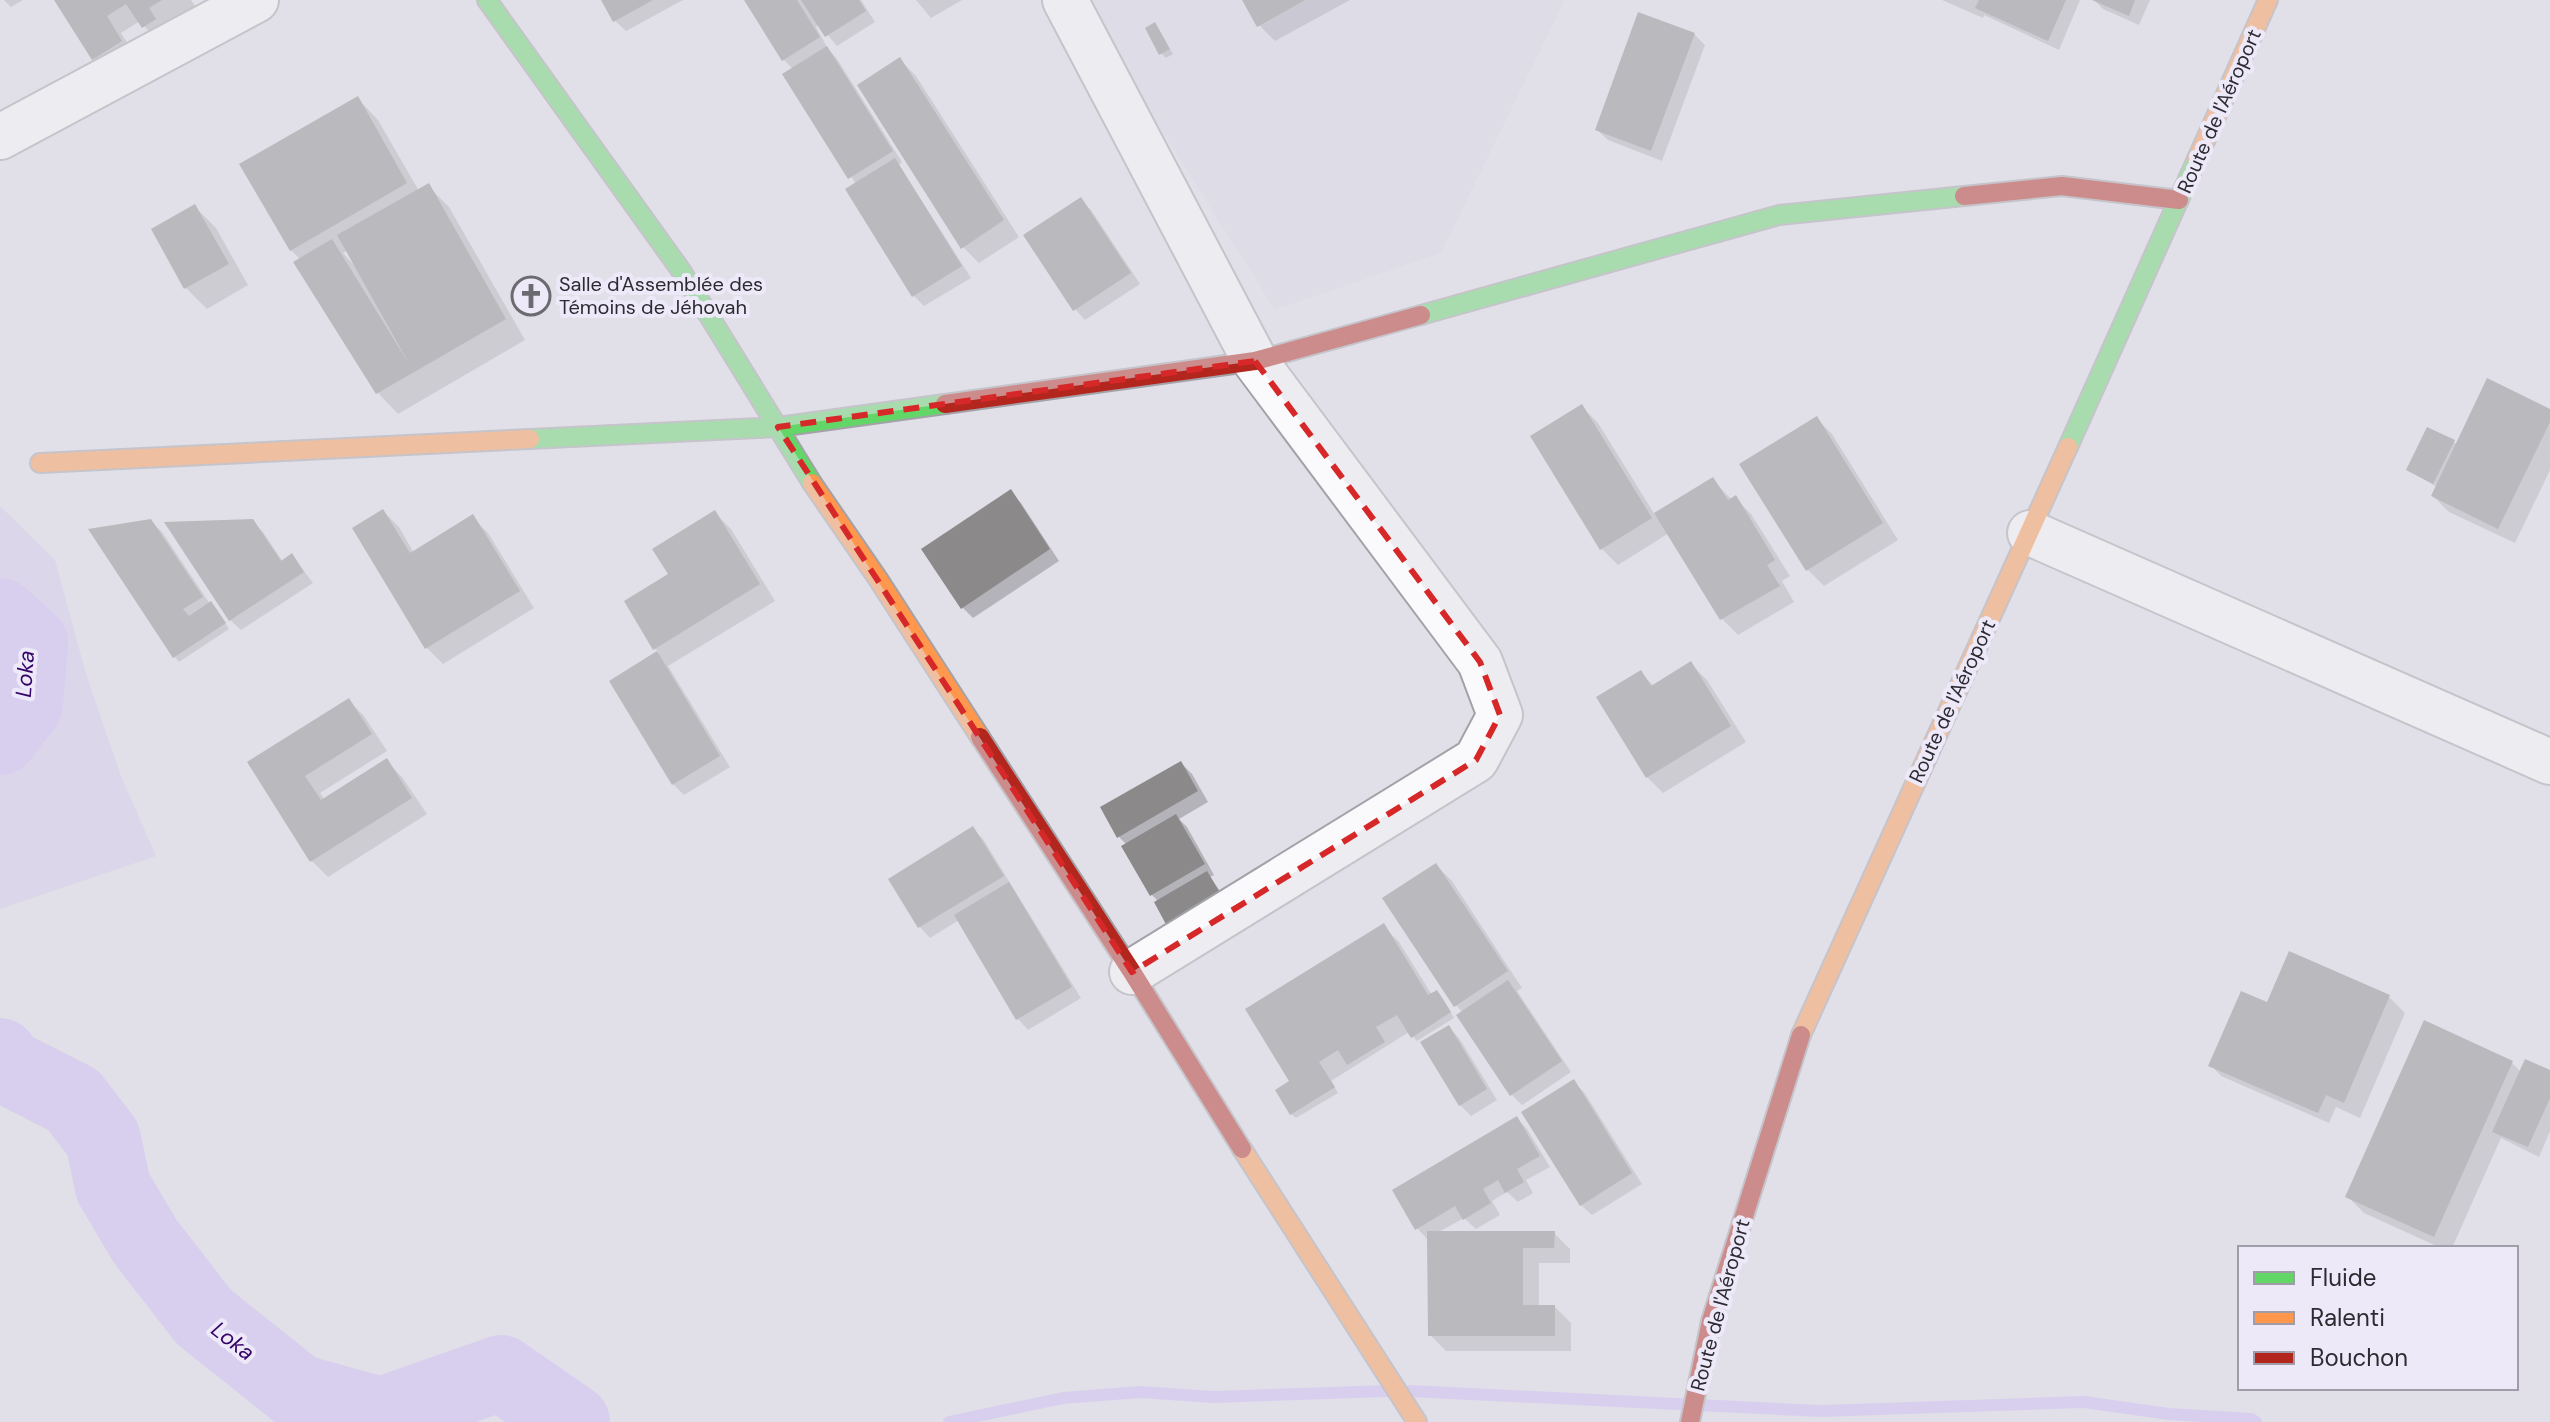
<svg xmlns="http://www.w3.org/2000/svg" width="2550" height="1422" font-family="'DM Sans',sans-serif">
	<rect width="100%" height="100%" fill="#e1e0e8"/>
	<path fill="#dad7e7" d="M 1079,0 L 1565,0 L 1441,253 L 1275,310 Z"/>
	<path fill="#d3caed" d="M 0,506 L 55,560 L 86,674 L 121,776 L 156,856 L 0,909 Z"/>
	<path fill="#0003" fill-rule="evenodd" d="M 4,0 L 23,0 L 11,7 Z
		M 56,0 L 191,0 L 201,15 L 190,22 L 181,14 L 164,24 L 170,35 L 159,43 L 140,21 L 121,33 L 137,58 L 110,75 L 94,59 Z
		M 603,0 L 683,0 L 626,31 L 615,21 Z
		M 747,0 L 861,0 L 875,22 L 837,46 L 819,25 L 816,27 L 828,49 L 837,59 L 902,162 L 899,165 L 971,278 L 924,306 L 914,296 L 856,184 L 785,74 L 793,69 L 783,59 Z
		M 916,0 L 962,0 L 931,18 Z
		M 1245,0 L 1350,0 L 1275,41 L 1259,25 Z
		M 1942,0 L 2080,0 L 2059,50 L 1984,15 L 1983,18 Z
		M 2094,0 L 2150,0 L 2139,25 L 2103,9 Z
		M 1155,25 L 1173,54 L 1166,58 L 1161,53 Z
		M 1694,34 L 1705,45 L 1662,161 L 1608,140 L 1597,130 Z
		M 900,60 L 916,76 L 1019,237 L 979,263 L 963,247 Z
		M 358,99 L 378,120 L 419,191 L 428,186 L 449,207 L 525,340 L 398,414 L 378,393 L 301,260 L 291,250 ZM 348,250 L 354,265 L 343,253 Z
		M 1081,200 L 1091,210 L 1140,284 L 1085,320 L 1075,309 Z
		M 195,207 L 216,228 L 248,285 L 207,309 L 186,288 Z
		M 1582,407 L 1598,423 L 1655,515 L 1713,480 L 1732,500 L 1735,498 L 1751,514 L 1790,576 L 1782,581 L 1794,602 L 1738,635 L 1722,619 L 1669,533 L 1618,565 L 1602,549 L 1533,437 Z
		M 2550,411 L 2550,470 L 2515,543 L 2449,512 L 2433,496 L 2437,487 L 2408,470 L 2454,442 L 2457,445 Z
		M 1816,418 L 1832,434 L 1898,540 L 1824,586 L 1808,570 L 1742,465 Z
		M 1011,492 L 1021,503 L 1059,561 L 973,618 L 963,608 Z
		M 383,511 L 399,527 L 414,553 L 472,517 L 488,533 L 534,608 L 443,664 L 427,648 L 354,529 Z
		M 715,513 L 731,529 L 775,601 L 668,666 L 730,767 L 684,795 L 673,784 L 611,682 L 659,652 L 655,649 L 671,575 Z
		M 151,521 L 162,532 L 210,604 L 216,608 L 229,629 L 179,662 L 175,657 Z
		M 252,521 L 263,532 L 283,562 L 292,555 L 313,583 L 241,630 L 230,620 Z
		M 1691,664 L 1707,680 L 1746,742 L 1663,793 L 1647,777 L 1640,672 L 1654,686 Z
		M 348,700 L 364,716 L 387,751 L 320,793 L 325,800 L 386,761 L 402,777 L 427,814 L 328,877 L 312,861 L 250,763 Z
		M 1181,763 L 1192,774 L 1208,802 L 1179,819 L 1187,827 L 1214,875 L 1210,877 L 1233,910 L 1158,901 L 1151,894 L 1127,845 L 1119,837 Z
		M 973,829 L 983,839 L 1081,998 L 1028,1030 L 1018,1019 L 959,920 L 930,938 L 920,927 L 890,880 Z
		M 1436,865 L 1452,881 L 1522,988 L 1517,991 L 1571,1072 L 1522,1105 L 1512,1095 L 1463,1013 L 1456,1005 Z
		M 1383,926 L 1399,942 L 1432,995 L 1437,992 L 1442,997 L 1454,1018 L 1417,1041 L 1409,1032 L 1331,1081 L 1338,1093 L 1296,1118 L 1291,1114 L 1292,1081 Z
		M 2389,997 L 2405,1013 L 2360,1118 L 2336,1107 L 2329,1123 L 2221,1076 L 2211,1065 L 2268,1005 Z
		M 1448,1027 L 1459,1038 L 1497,1100 L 1471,1116 L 1460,1105 Z
		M 2512,1063 L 2521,1072 L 2550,1072 L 2550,1131 L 2539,1157 L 2501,1138 L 2452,1248 L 2441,1248 L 2364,1213 L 2348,1197 Z
		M 1573,1082 L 1584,1092 L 1642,1184 L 1592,1215 L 1581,1205 Z
		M 1517,1118 L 1527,1129 L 1550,1167 L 1526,1180 L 1533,1193 L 1518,1202 L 1507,1192 L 1492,1201 L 1500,1215 L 1476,1229 L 1464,1218 L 1437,1233 L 1554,1233 L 1570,1249 L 1570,1263 L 1539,1263 L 1539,1307 L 1555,1307 L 1571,1323 L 1571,1351 L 1446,1351 L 1430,1335 L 1427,1239 L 1417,1228 Z"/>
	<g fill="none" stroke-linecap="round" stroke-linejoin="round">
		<path stroke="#ccbbf8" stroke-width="12" d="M 1410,1391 L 1821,1411 L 2084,1402 L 2169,1414 L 2251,1419 L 2256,1422
			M 949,1422 L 1063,1398 L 1140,1392 L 1213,1397 L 1387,1391"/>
		<path stroke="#ccbbf8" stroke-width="76" d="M 0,616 L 30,643 L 25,704 L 0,737
			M 0,1056 L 2,1064 L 73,1100 L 103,1139 L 113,1187 L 145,1241 L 204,1317 L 298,1392 L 381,1415 L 501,1373 L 572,1422"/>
	</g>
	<path fill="#8b898a" d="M 54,0 L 162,0 L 149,8 L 156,19 L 142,28 L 126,4 L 107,16 L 122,41 L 92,60 Z
		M 601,0 L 653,0 L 613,22 Z
		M 744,0 L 797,0 L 820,37 L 782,61 Z
		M 801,0 L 859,0 L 866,11 L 825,37 Z
		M 1242,0 L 1305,0 L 1257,27 Z
		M 1979,0 L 2066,0 L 2048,41 L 1975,8 Z
		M 2092,0 L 2135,0 L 2129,16 Z
		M 1638,12 L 1695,33 L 1651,151 L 1595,130 Z
		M 1155,22 L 1170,49 L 1159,55 L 1145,28 Z
		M 827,46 L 893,151 L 848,179 L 782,74 Z
		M 900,57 L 1004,220 L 961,249 L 857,85 Z
		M 358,96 L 407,183 L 290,251 L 239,164 Z
		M 895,158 L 962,266 L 912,297 L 845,189 Z
		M 429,183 L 506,319 L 376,394 L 293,262 L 332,239 L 411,367 L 337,235 Z
		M 1081,197 L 1131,273 L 1073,311 L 1023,235 Z
		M 195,204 L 229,264 L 184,289 L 151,229 Z
		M 2487,378 L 2550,409 L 2550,422 L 2498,529 L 2431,496 Z
		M 1582,404 L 1652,518 L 1600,550 L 1530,436 Z
		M 1817,416 L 1883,523 L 1806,571 L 1739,464 Z
		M 2427,427 L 2455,440 L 2433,484 L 2406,470 Z
		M 1713,477 L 1728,500 L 1736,495 L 1775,560 L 1767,565 L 1780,586 L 1720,620 L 1654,513 Z
		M 1011,489 L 1050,549 L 961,609 L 921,549 Z
		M 383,509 L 410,553 L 473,514 L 520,591 L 425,649 L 352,528 Z
		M 715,510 L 760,584 L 653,650 L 624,601 L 668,574 L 652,549 Z
		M 151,519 L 203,597 L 183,609 L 189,616 L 211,601 L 226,623 L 173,658 L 88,529 Z
		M 253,519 L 281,561 L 292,553 L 304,572 L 229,621 L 164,522 Z
		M 657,651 L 720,756 L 672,785 L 609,681 Z
		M 1691,661 L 1731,726 L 1646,778 L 1596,697 L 1641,670 L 1651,686 Z
		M 349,698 L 372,734 L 305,776 L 321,800 L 387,758 L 412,798 L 310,862 L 247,762 Z
		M 1181,761 L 1198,791 L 1117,838 L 1100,807 Z
		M 1176,814 L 1205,864 L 1150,896 L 1121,846 Z
		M 973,826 L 1004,876 L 918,928 L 888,879 Z
		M 1436,863 L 1508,971 L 1454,1007 L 1382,898 Z
		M 1207,871 L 1224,899 L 1169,930 L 1154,902 Z
		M 1009,882 L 1072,987 L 1016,1020 L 954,915 Z
		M 1384,923 L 1428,995 L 1437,990 L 1451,1012 L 1411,1038 L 1397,1015 L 1376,1027 L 1385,1042 L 1347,1065 L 1338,1050 L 1319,1062 L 1335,1087 L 1290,1115 L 1275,1090 L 1289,1081 L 1245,1009 Z
		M 2289,951 L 2390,995 L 2344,1103 L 2326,1095 L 2318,1113 L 2208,1066 L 2241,991 L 2267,1002 Z
		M 1508,980 L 1562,1061 L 1510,1096 L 1456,1015 Z
		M 2424,1020 L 2513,1061 L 2434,1237 L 2345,1197 Z
		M 1449,1025 L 1487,1089 L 1459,1106 L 1420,1042 Z
		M 2525,1059 L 2550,1070 L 2550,1098 L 2528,1147 L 2492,1132 Z
		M 1574,1079 L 1632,1173 L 1580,1206 L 1521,1112 Z
		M 1517,1116 L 1540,1156 L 1517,1169 L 1524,1182 L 1505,1193 L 1498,1180 L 1483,1189 L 1491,1203 L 1463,1220 L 1455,1206 L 1415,1230 L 1392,1190 Z
		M 1427,1231 L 1555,1231 L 1554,1248 L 1523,1248 L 1523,1305 L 1555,1305 L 1555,1336 L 1428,1336 Z"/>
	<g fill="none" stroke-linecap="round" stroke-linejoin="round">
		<g stroke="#a3a2a8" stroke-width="48">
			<path id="street" d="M 1065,0 L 1255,361 L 1480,662 L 1500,715 L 1476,760 L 1132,972
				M 0,137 L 256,0
				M 2030,533 L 2550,762"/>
		</g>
		<g stroke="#a3a2a8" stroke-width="22">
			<path id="fast" d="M 487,0 L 682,272 L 812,483
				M 1421,315 L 1779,215 L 1964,196
				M 530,439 L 778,427 L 945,404
				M 2068,447 L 2197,159"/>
		</g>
		<g stroke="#a3a2a8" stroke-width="22">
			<path id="slow" d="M 2197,159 L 2268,0
				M 40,463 L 530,439
				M 812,483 L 878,579 L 980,737
				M 1801,1035 L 2068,447
				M 1242,1149 L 1417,1422"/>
		</g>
		<g stroke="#a3a2a8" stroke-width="22">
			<path id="jam" d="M 1964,196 L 2062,186 L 2179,200
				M 945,404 L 1255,361 L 1421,315
				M 980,737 L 1132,972 L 1242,1149
				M 1690,1422 L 1711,1321 L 1801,1035"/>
		</g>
		<use href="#street" stroke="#fafafc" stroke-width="44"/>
		<use href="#fast" stroke="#63d668" stroke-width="18"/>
		<use href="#slow" stroke="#ff974d" stroke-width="18"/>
		<use href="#jam" stroke="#b3261e" stroke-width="18"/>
	</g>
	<path d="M0 0H2550V1422H0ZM 1255,361 L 1480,662 L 1500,715 L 1476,760 L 1132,972 L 778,427 Z" fill="#e1e0e8" fill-opacity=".55" fill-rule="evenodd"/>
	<path fill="none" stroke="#d62828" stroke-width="6" stroke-dasharray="16 10" stroke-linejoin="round" d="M 1255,361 L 1480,662 L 1500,715 L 1476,760 L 1132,972 L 778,427 Z"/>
	<defs>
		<g id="church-ring" transform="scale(2)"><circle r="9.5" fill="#ede9f9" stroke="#6b6a71" stroke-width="1.5"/><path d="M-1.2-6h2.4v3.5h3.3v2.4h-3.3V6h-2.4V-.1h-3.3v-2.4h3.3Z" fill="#6b6a71"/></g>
	</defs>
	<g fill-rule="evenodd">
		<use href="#church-ring" x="531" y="296"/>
	</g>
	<g text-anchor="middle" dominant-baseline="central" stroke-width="8" stroke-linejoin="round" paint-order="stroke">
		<g font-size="20" fill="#2c2b31" stroke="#ede9f9">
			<text transform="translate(2219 111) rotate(-66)">Route de l'Aéroport</text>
			<text transform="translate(1952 701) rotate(-65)">Route de l'Aéroport</text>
			<text transform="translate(1720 1305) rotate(-75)">Route de l'Aéroport</text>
		</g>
		<g font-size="20" fill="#2c2b31" stroke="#ede9f9" text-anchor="start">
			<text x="559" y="284">Salle d'Assemblée des<tspan x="559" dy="23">Témoins de Jéhovah</tspan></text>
		</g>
		<g font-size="22" font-style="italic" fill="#340368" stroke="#ede9f9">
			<text transform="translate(25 674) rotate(-86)">Loka</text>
			<text transform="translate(233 1341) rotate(38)">Loka</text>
		</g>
	</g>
	<rect x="2238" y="1246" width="280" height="144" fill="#ede9f9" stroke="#a09da9" stroke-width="2"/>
	<rect x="2254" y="1272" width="40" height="12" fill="#63d668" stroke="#a09da9" stroke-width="2"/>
	<text x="2310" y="1286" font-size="24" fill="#2c2b31">Fluide</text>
	<rect x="2254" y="1312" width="40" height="12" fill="#ff974d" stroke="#a09da9" stroke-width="2"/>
	<text x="2310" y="1326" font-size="24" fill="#2c2b31">Ralenti</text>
	<rect x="2254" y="1352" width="40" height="12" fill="#b3261e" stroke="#a09da9" stroke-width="2"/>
	<text x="2310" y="1366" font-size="24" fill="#2c2b31">Bouchon</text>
</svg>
